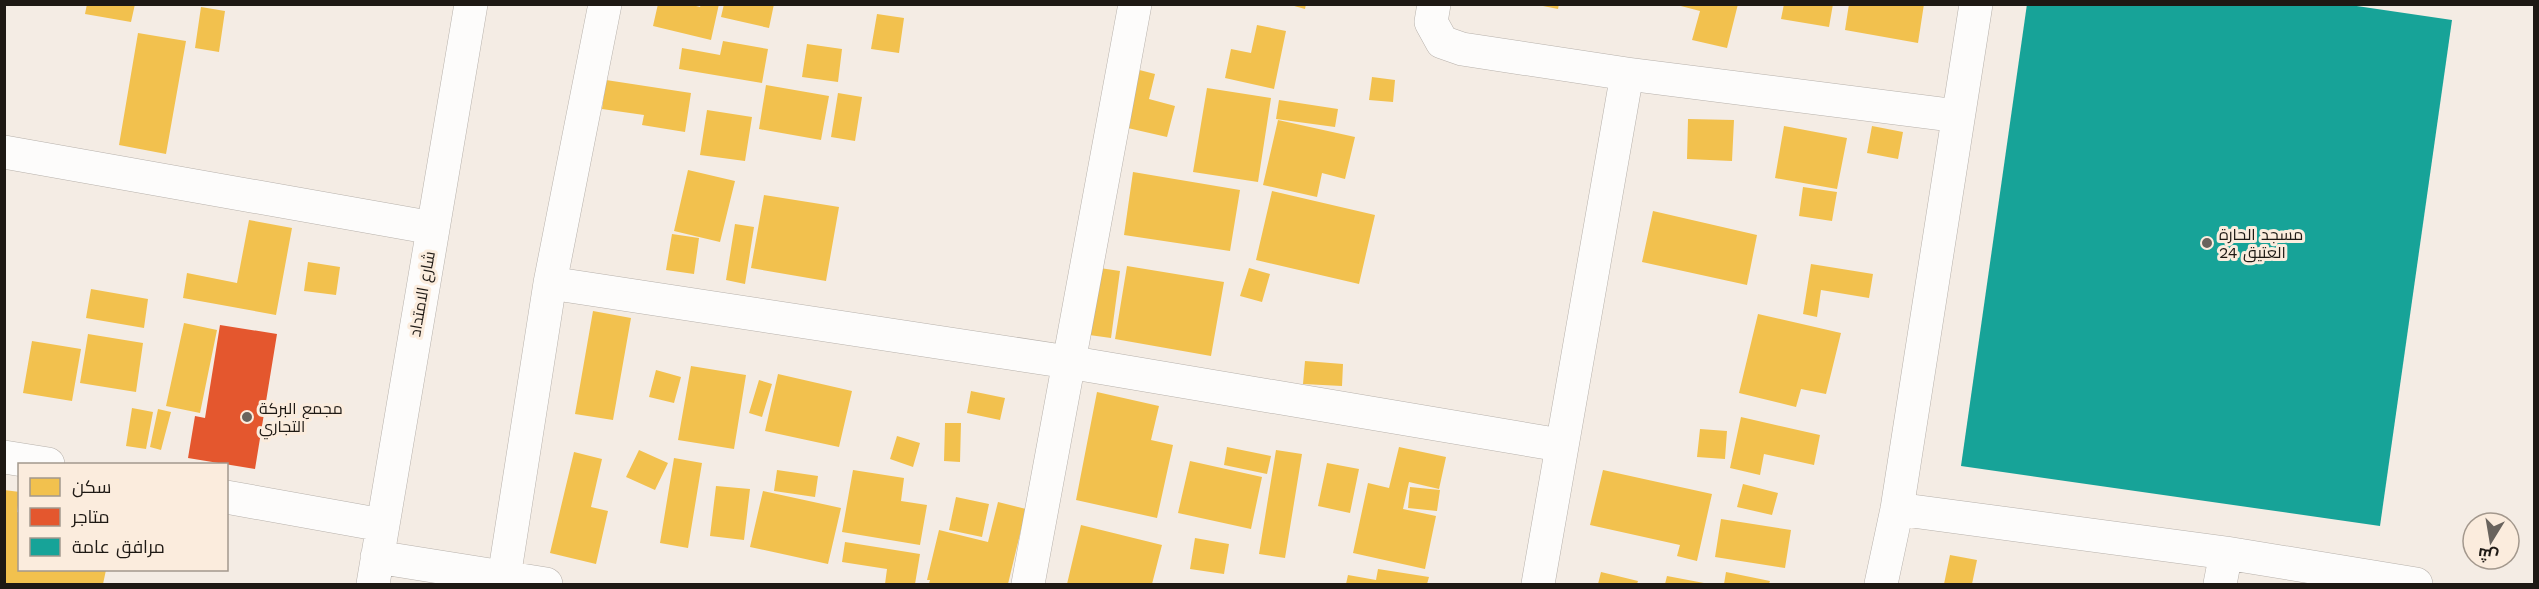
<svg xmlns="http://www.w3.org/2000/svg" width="2539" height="589" font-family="'Work Sans',Cairo,sans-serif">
	<rect width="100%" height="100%" fill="#f4ece4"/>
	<path fill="#f2c14e" d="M 87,4 L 135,4 L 131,22 L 85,14 Z
		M 658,4 L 688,4 L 700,7 L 701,4 L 719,4 L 711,40 L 653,26 Z
		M 724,4 L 774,4 L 769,28 L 721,17 Z
		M 1287,4 L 1306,4 L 1305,9 Z
		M 1533,4 L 1559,4 L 1558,9 Z
		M 1738,4 L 1727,48 L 1692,40 L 1700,11 L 1677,5 Z
		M 1784,4 L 1833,4 L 1829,27 L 1781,19 Z
		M 1849,4 L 1924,4 L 1918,43 L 1845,30 Z
		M 201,7 L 225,11 L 219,52 L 195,48 Z
		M 877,14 L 904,18 L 899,53 L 871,49 Z
		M 1257,25 L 1286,31 L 1274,89 L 1225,78 L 1231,49 L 1251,53 Z
		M 138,33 L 186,41 L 166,154 L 119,145 Z
		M 723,41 L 768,49 L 762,83 L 679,69 L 682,48 L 720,55 Z
		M 807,44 L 842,49 L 838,82 L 802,77 Z
		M 1120,65 L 1155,74 L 1149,99 L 1175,106 L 1167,137 L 1106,123 Z
		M 1372,77 L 1395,80 L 1393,102 L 1369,100 Z
		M 606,80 L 691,93 L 685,132 L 642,125 L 644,115 L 602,109 Z
		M 766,85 L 829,96 L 821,140 L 759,129 Z
		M 1207,88 L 1271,98 L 1258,182 L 1193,172 Z
		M 838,93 L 862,97 L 855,141 L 831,137 Z
		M 1279,100 L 1338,109 L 1335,127 L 1276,119 Z
		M 707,110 L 752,117 L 745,161 L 700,155 Z
		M 1688,119 L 1734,120 L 1732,161 L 1687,159 Z
		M 1278,120 L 1355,137 L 1345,179 L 1322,173 L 1317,197 L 1263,185 Z
		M 1784,126 L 1847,138 L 1837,189 L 1775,178 Z
		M 1872,126 L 1903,132 L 1898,159 L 1867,153 Z
		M 688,170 L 735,181 L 720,242 L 674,231 Z
		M 1133,172 L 1240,190 L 1230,251 L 1124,235 Z
		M 1803,187 L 1837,192 L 1832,221 L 1799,216 Z
		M 1272,191 L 1375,215 L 1359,284 L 1256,260 Z
		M 764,195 L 839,207 L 826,281 L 751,268 Z
		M 1653,211 L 1757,235 L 1747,285 L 1642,262 Z
		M 249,220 L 292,228 L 276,315 L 183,298 L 187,273 L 237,283 Z
		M 735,224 L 754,227 L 745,284 L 726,280 Z
		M 672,234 L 699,238 L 694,274 L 666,270 Z
		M 308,262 L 340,267 L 336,295 L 304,291 Z
		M 1811,264 L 1873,274 L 1869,298 L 1821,290 L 1817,317 L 1803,314 Z
		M 1127,266 L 1224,282 L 1211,356 L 1115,339 Z
		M 1093,267 L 1120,271 L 1111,338 L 1082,334 Z
		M 1249,268 L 1270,274 L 1262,302 L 1240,296 Z
		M 91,289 L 148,299 L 144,328 L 86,318 Z
		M 593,311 L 631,318 L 613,420 L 575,414 Z
		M 1758,314 L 1841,333 L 1826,394 L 1801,389 L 1796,407 L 1739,393 Z
		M 184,323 L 217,330 L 200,413 L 166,406 Z
		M 88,334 L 143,343 L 136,392 L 80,383 Z
		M 32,341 L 81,349 L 72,401 L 23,393 Z
		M 1305,361 L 1343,364 L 1342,386 L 1303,384 Z
		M 691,366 L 746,375 L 734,449 L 678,440 Z
		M 656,370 L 681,377 L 674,403 L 649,397 Z
		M 778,374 L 852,391 L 839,447 L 765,431 Z
		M 759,380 L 772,384 L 762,417 L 749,413 Z
		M 971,391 L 1005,398 L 1000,420 L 967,413 Z
		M 1097,392 L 1159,406 L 1151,440 L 1173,445 L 1157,518 L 1076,500 Z
		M 132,408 L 153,412 L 146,449 L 126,446 Z
		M 158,409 L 171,412 L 161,450 L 150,447 Z
		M 1741,417 L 1820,435 L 1814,465 L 1764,454 L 1760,475 L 1730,468 Z
		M 945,423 L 961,423 L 960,462 L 944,461 Z
		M 1700,429 L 1727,431 L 1725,459 L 1697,457 Z
		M 897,436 L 920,443 L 913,467 L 890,459 Z
		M 1227,447 L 1271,456 L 1267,474 L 1224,465 Z
		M 1399,447 L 1446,457 L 1439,489 L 1409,482 L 1403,509 L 1436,516 L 1425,569 L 1353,553 L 1368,483 L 1389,488 Z
		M 639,450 L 668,463 L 655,490 L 626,477 Z
		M 1276,450 L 1302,454 L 1285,558 L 1259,554 Z
		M 574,452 L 602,459 L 591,507 L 608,511 L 596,564 L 550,553 Z
		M 674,458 L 702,463 L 688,548 L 660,543 Z
		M 1190,461 L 1262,477 L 1251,529 L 1178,513 Z
		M 1327,463 L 1359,469 L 1350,513 L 1318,506 Z
		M 777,470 L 818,476 L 815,497 L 774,491 Z
		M 853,470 L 904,478 L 901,501 L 927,505 L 920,545 L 842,532 Z
		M 1603,470 L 1712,494 L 1697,561 L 1677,556 L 1680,545 L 1590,525 Z
		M 1743,484 L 1778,493 L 1772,515 L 1737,507 Z
		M 716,486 L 750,489 L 744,540 L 710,536 Z
		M 1410,487 L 1440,490 L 1437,511 L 1408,508 Z
		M 4,490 L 20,492 L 17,512 L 20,513 L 20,570 L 106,570 L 103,584 L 4,584 Z
		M 763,491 L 841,508 L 828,564 L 750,547 Z
		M 956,497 L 989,504 L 982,537 L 949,530 Z
		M 998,502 L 1026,509 L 1008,584 L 929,584 L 930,580 L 927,580 L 939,530 L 988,542 Z
		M 1721,519 L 1791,530 L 1785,568 L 1715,557 Z
		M 1081,525 L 1162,545 L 1152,584 L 1067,584 Z
		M 1195,538 L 1229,544 L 1224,574 L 1190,569 Z
		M 845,542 L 920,554 L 915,584 L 885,584 L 887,569 L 842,562 Z
		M 1950,555 L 1977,560 L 1972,584 L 1944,584 Z
		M 1378,569 L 1429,577 L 1427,584 L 1346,584 L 1348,575 L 1376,580 Z
		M 1601,572 L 1638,581 L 1637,584 L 1598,584 Z
		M 1726,572 L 1770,581 L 1769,584 L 1724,584 Z
		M 1667,576 L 1704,583 L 1704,584 L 1665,584 Z"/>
	<path fill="#e4572e" d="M 220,325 L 277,334 L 255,469 L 188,458 L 195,416 L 205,418 Z"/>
	<path fill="#17a398" d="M 2027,4 L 2343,4 L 2452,20 L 2380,526 L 1961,466 Z"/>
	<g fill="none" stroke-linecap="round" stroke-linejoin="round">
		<g stroke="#b7b1ab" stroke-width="34">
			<path id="minor" d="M 1434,4 L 1431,22 L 1442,42 L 1462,49 L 1627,74 L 1958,116
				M 4,152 L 433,228
				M 550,283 L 1068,362 L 1560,445
				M 4,457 L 48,464
				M 226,497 L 382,525
				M 1897,509 L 2226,553 L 2416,584
				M 377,557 L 546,584
				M 373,584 L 471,4
				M 503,584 L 550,283 L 605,4
				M 1028,584 L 1135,4
				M 1538,584 L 1627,74
				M 1881,584 L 1897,509 L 1976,4
				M 2220,584 L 2226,553"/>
		</g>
		<use href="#minor" stroke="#fdfcfb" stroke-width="33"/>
	</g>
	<g fill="#69635d" stroke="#fbecdd" stroke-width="2">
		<circle cx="2207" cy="243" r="6"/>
		<circle cx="247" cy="417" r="6"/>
	</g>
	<g text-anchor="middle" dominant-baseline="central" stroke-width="6" stroke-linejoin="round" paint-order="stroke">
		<g font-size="16" fill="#1e1914" stroke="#fbecdd" text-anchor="start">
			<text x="2219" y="234">مسجد الحارة<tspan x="2219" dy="18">24 العتيق</tspan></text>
			<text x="259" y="408">مجمع البركة<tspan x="259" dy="18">التجاري</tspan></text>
		</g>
		<g font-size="16" fill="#1e1914" stroke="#fbecdd">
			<text transform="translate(422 294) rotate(-80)">شارع الامتداد</text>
		</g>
	</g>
	<rect width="2539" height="589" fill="none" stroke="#1e1914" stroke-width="12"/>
	<rect x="18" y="463" width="210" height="108" fill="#fbecdd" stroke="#a3988d" stroke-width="1.5"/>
	<rect x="30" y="478" width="30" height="18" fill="#f2c14e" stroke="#a3988d" stroke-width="1.5"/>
	<text x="72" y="493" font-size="18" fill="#1e1914">سكن</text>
	<rect x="30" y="508" width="30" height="18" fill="#e4572e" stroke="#a3988d" stroke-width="1.5"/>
	<text x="72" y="523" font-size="18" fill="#1e1914">متاجر</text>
	<rect x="30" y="538" width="30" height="18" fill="#17a398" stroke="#a3988d" stroke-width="1.5"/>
	<text x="72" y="553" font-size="18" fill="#1e1914">مرافق عامة</text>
	<g transform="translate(2491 541) rotate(191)"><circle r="28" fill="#fbecdd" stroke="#a3988d" stroke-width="1.5"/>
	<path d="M0-4.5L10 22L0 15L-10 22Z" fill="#69635d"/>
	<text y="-9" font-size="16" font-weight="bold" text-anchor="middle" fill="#1e1914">ش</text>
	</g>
</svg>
